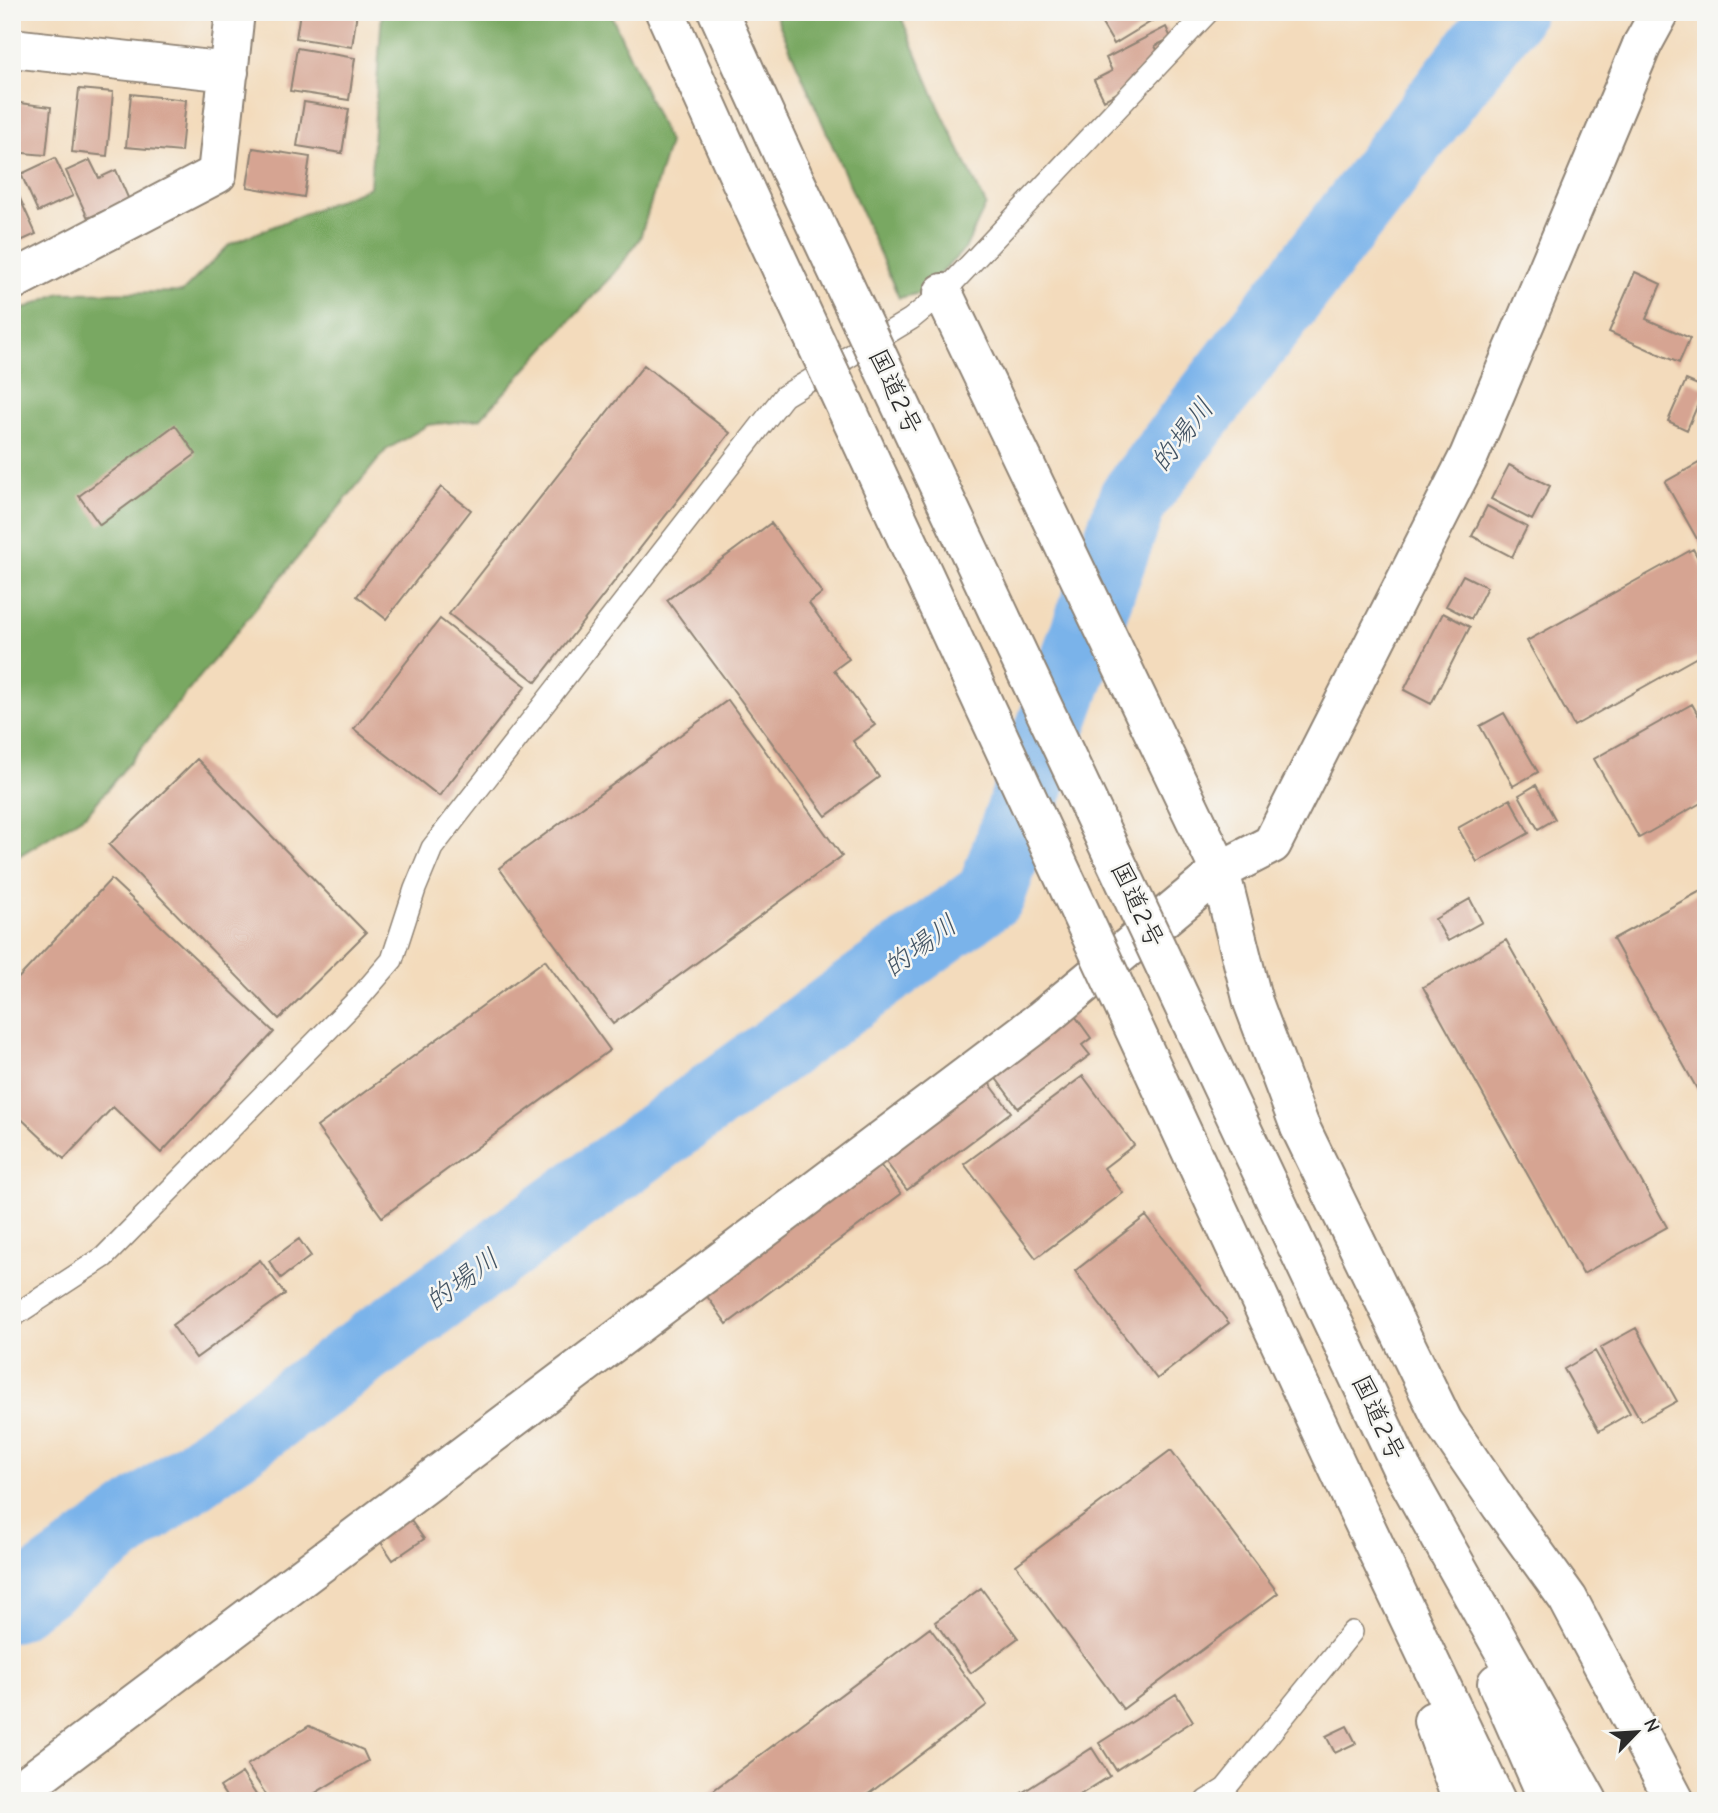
<svg xmlns="http://www.w3.org/2000/svg" width="1718" height="1813" font-family="'Comic Neue','Klee One',sans-serif">
	<rect width="100%" height="100%" fill="#f6f6f2"/>
	<filter id="ink" filterUnits="userSpaceOnUse"><feTurbulence type="fractalNoise" baseFrequency=".0143" numOctaves="2"/><feDisplacementMap in="SourceGraphic" scale="14" xChannelSelector="R" yChannelSelector="G"/><feConvolveMatrix kernelMatrix="1 2 1 2 8 2 1 2 1" color-interpolation-filters="sRGB"/></filter>
	<filter id="wash" filterUnits="userSpaceOnUse"><feTurbulence type="fractalNoise" baseFrequency=".00686" numOctaves="4" result="noise"/><feDisplacementMap in="SourceGraphic" scale="28" xChannelSelector="R" yChannelSelector="G"/><feGaussianBlur stdDeviation="1.57" result="paint"/><feColorMatrix in="noise" values="0 0 0 0 0 0 0 0 0 0 0 0 0 0 0 0 0 1.4 0 .05"/><feComposite in="paint" operator="in"/></filter>
	<g filter="url(#wash)">
		<rect width="100%" height="100%" fill="#f3dbbc"/>
		<path fill="#79a862" stroke="#526a46" stroke-width="2" d="M 382,12 L 610,12 L 669,143 L 640,238 L 618,269 L 480,419 L 428,425 L 386,450 L 88,813 L 17,857 L 12,857 L 12,314 L 60,293 L 182,292 L 230,244 L 370,187 Z
			M 774,12 L 899,12 L 939,107 L 986,205 L 965,249 L 920,293 L 899,298 Z"/>
		<g fill="none" stroke-linecap="round" stroke-linejoin="round">
			<path stroke="#7ab3ea" stroke-width="70" d="M 12,1607 L 991,894 L 1133,499 L 1509,12"/>
		</g>
		<g id="blocks">
			<path fill="#d6a492" d="M 300,12 L 357,12 L 352,47 L 296,38 Z
				M 1095,12 L 1167,12 L 1114,44 Z
				M 1166,27 L 1171,38 L 1155,46 L 1162,60 L 1135,73 L 1140,81 L 1104,100 L 1094,80 L 1112,71 L 1106,58 Z
				M 297,48 L 355,58 L 349,100 L 290,91 Z
				M 79,89 L 113,92 L 107,156 L 72,152 Z
				M 131,94 L 186,100 L 181,152 L 126,147 Z
				M 12,102 L 51,107 L 46,155 L 12,152 Z
				M 304,102 L 349,109 L 342,153 L 297,146 Z
				M 253,148 L 310,157 L 304,197 L 247,187 Z
				M 55,158 L 73,196 L 38,212 L 21,174 Z
				M 90,160 L 99,178 L 116,170 L 129,200 L 88,218 L 66,171 Z
				M 12,181 L 36,234 L 12,245 Z
				M 1635,272 L 1661,284 L 1646,319 L 1690,338 L 1679,363 L 1609,332 Z
				M 644,365 L 730,433 L 536,682 L 449,614 Z
				M 1686,380 L 1705,388 L 1687,430 L 1668,421 Z
				M 175,425 L 196,454 L 100,525 L 79,496 Z
				M 1706,459 L 1706,555 L 1665,482 Z
				M 1509,465 L 1550,486 L 1532,520 L 1491,499 Z
				M 441,487 L 471,510 L 386,619 L 357,596 Z
				M 1487,506 L 1527,527 L 1512,557 L 1472,536 Z
				M 771,523 L 822,593 L 809,603 L 849,659 L 834,670 L 875,725 L 853,741 L 879,777 L 826,816 L 667,600 Z
				M 1693,549 L 1706,573 L 1706,652 L 1574,726 L 1527,641 Z
				M 1463,575 L 1487,587 L 1471,619 L 1446,606 Z
				M 1443,613 L 1470,627 L 1431,704 L 1404,690 Z
				M 440,619 L 526,686 L 439,796 L 354,729 Z
				M 728,700 L 842,856 L 613,1024 L 499,868 Z
				M 1692,704 L 1706,729 L 1706,800 L 1639,838 L 1594,759 Z
				M 1504,713 L 1538,772 L 1513,786 L 1480,726 Z
				M 197,759 L 366,933 L 279,1019 L 109,845 Z
				M 1536,785 L 1555,819 L 1538,829 L 1519,795 Z
				M 1510,799 L 1529,833 L 1477,862 L 1458,828 Z
				M 111,879 L 274,1032 L 161,1153 L 113,1107 L 64,1159 L 12,1110 L 12,985 Z
				M 1706,888 L 1706,1105 L 1613,939 Z
				M 1470,899 L 1482,922 L 1448,941 L 1435,919 Z
				M 1506,940 L 1667,1227 L 1583,1274 L 1423,987 Z
				M 545,960 L 610,1050 L 382,1217 L 317,1127 Z
				M 1073,1013 L 1091,1038 L 1082,1045 L 1090,1055 L 1018,1108 L 992,1073 Z
				M 984,1076 L 1011,1112 L 907,1190 L 880,1154 Z
				M 1083,1076 L 1134,1145 L 1104,1168 L 1123,1193 L 1036,1258 L 964,1164 Z
				M 876,1159 L 901,1194 L 727,1324 L 701,1288 Z
				M 1146,1216 L 1229,1323 L 1157,1379 L 1075,1271 Z
				M 299,1239 L 311,1256 L 281,1278 L 269,1261 Z
				M 260,1260 L 285,1294 L 196,1358 L 172,1325 Z
				M 1636,1328 L 1677,1401 L 1641,1421 L 1600,1348 Z
				M 1595,1351 L 1630,1413 L 1599,1431 L 1564,1369 Z
				M 1171,1450 L 1278,1593 L 1123,1709 L 1016,1565 Z
				M 404,1511 L 424,1539 L 393,1560 L 374,1532 Z
				M 981,1588 L 1018,1638 L 971,1673 L 935,1622 Z
				M 930,1628 L 987,1705 L 859,1801 L 699,1801 Z
				M 1176,1694 L 1193,1721 L 1116,1770 L 1099,1743 Z
				M 309,1726 L 363,1750 L 368,1761 L 302,1801 L 270,1801 L 247,1765 Z
				M 1347,1726 L 1356,1743 L 1335,1753 L 1326,1736 Z
				M 1092,1748 L 1110,1776 L 1070,1801 L 1009,1801 Z
				M 242,1773 L 260,1801 L 229,1801 L 220,1787 Z"/>
		</g>
	</g>
	<g filter="url(#ink)">
		<use href="#blocks" fill-opacity="0" stroke="#8f8374" stroke-width="2"/>
		<g fill="none" stroke-linecap="round" stroke-linejoin="round">
			<g stroke="#8f8374" stroke-width="24">
				<path id="service" d="M 12,1317 L 104,1257 L 360,997 L 392,960 L 415,889 L 432,848 L 784,396 L 911,319 L 943,293 L 1208,12
					M 1206,1801 L 1225,1789 L 1352,1632"/>
			</g>
			<g stroke="#8f8374" stroke-width="42">
				<path id="minor" d="M 12,48 L 229,72
					M 12,281 L 217,174 L 235,12
					M 943,293 L 1220,871 L 1253,1002 L 1300,1127
					M 12,1796 L 1041,1020 L 1220,871 L 1272,844 L 1469,456 L 1642,45"/>
			</g>
			<g stroke="#8f8374" stroke-width="42">
				<path id="tertiary" d="M 1642,45 L 1660,12
					M 1300,1127 L 1443,1421 L 1501,1506 L 1568,1599 L 1675,1801"/>
			</g>
			<g stroke="#8f8374" stroke-width="42">
				<path id="trunk" d="M 665,12 L 746,192
					M 718,12 L 790,170
					M 1402,1469 L 1588,1801
					M 1352,1498 L 1496,1801
					M 1497,1683 L 1549,1801
					M 1433,1721 L 1462,1801"/>
			</g>
			<use href="#service" stroke="#fff" stroke-width="21"/>
			<use href="#minor" stroke="#fff" stroke-width="38"/>
			<use href="#tertiary" stroke="#fff" stroke-width="38"/>
			<use href="#trunk" stroke="#fff" stroke-width="38"/>
			<g stroke="#8f8374" stroke-width="42" stroke-linecap="butt">
				<path id="trunk-bridge" d="M 790,170 L 1402,1469
					M 746,192 L 1352,1498"/>
			</g>
			<use href="#trunk-bridge" stroke="#fff" stroke-width="38"/>
		</g>
	</g>
	<g text-anchor="middle" dominant-baseline="central" stroke-width="5" stroke-linejoin="round" paint-order="stroke">
		<g font-size="26" fill="#2b2b2b" stroke="#f6f6f2">
			<text transform="translate(895 392) rotate(65)">国道2号</text>
			<text transform="translate(1137 905) rotate(65)">国道2号</text>
			<text transform="translate(1378 1418) rotate(65)">国道2号</text>
		</g>
		<g font-size="28" font-style="italic" fill="#435464" stroke="#f6f6f2">
			<text transform="translate(1182 435) rotate(-52)">的場川</text>
			<text transform="translate(920 946) rotate(-36)">的場川</text>
			<text transform="translate(462 1280) rotate(-36)">的場川</text>
		</g>
	</g>
	<rect width="1718" height="1813" fill="none" stroke="#f6f6f2" stroke-width="42"/>
	<g transform="translate(1637 1732) rotate(65)" stroke="#f6f6f2" stroke-width="5" paint-order="stroke">
	<path d="M0-5L12 26L0 18L-12 26Z" fill="#2b2b2b"/>
	<text y="-10" font-size="19" font-weight="bold" text-anchor="middle" fill="#2b2b2b">N</text>
	</g>
</svg>
